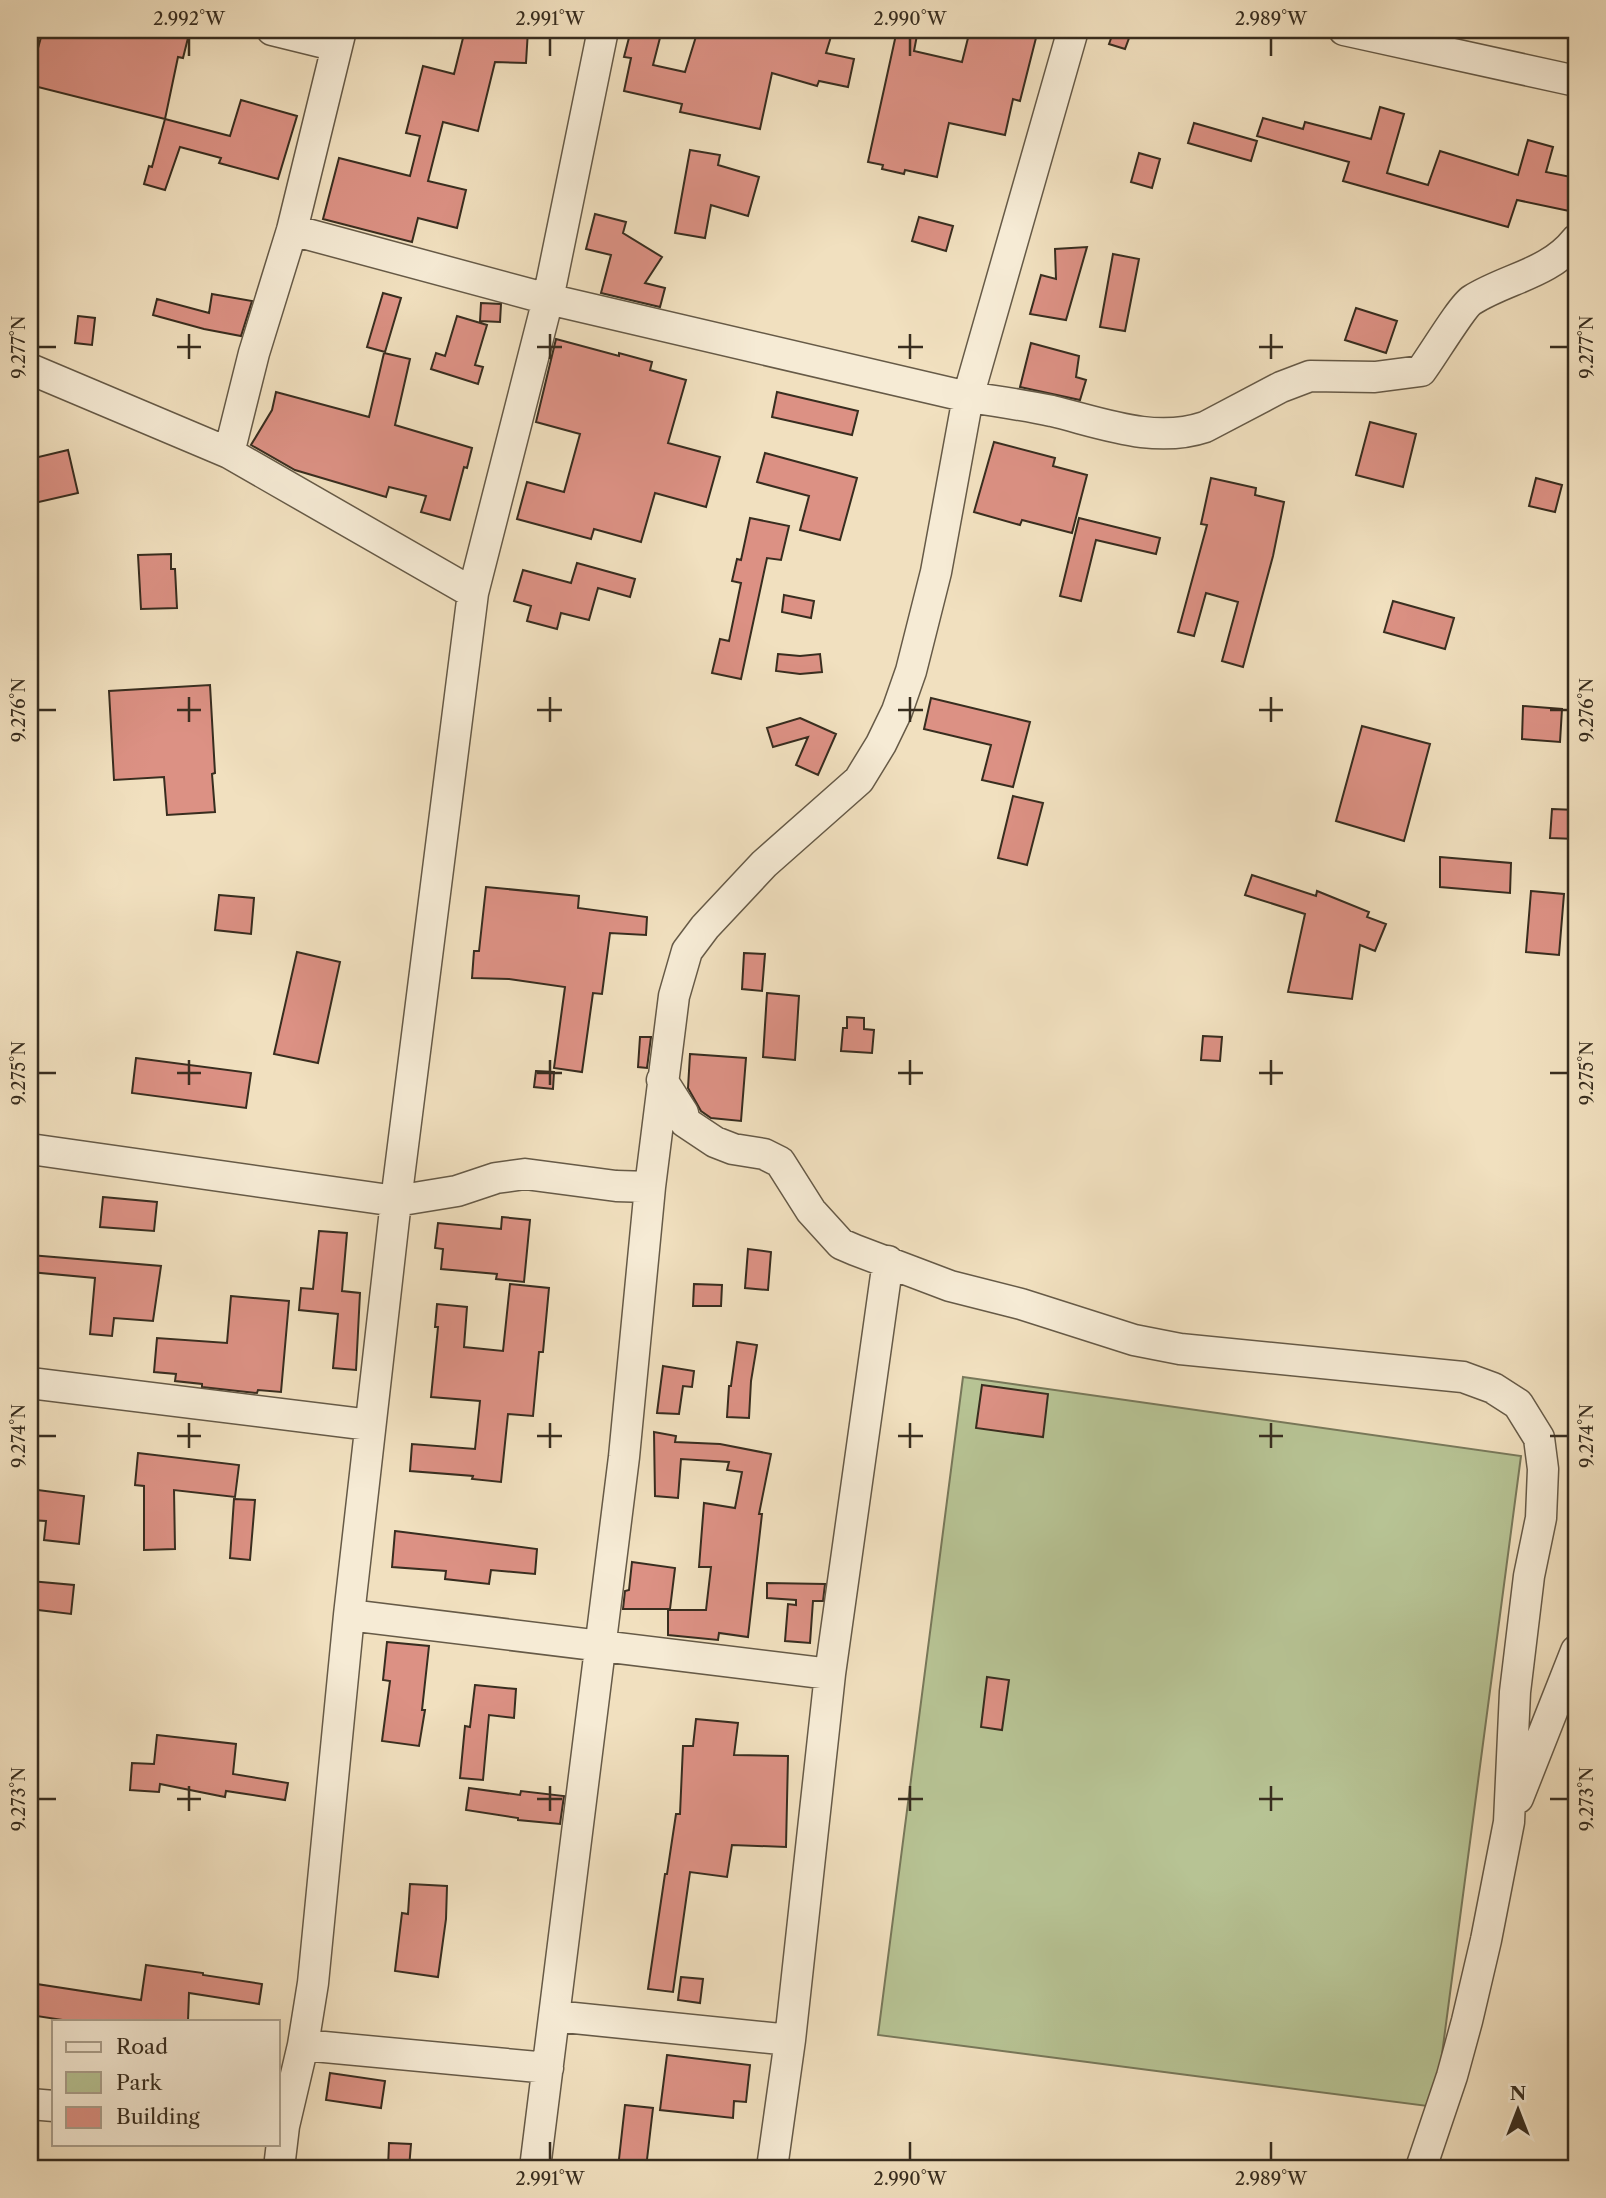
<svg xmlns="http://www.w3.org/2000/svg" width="1606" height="2198" font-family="'Libre Caslon Text',serif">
	<rect width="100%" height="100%" fill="#f1e0bf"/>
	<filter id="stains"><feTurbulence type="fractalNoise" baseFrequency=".00286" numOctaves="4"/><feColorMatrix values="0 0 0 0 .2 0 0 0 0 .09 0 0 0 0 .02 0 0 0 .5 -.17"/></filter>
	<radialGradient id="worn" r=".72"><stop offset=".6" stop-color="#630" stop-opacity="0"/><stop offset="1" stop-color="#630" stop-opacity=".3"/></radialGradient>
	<path fill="#b7c394" stroke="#78785a" stroke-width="2" d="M 963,1377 L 1521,1456 L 1435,2107 L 878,2035 Z"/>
	<path fill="#dc9184" stroke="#382d1f" stroke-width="2" d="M 43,30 L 190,30 L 183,58 L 178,57 L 165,119 L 30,85 L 30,58 L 35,59 Z
		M 465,30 L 528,30 L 526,63 L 495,62 L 478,131 L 443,122 L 428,181 L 466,190 L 457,228 L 418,218 L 412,242 L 323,219 L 339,158 L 410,176 L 420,136 L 406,133 L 423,66 L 454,74 Z
		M 631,30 L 662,30 L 653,65 L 685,72 L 698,30 L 833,30 L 826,53 L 854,59 L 848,87 L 819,81 L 817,86 L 772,73 L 760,129 L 680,112 L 682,104 L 624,91 L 631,58 L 624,57 Z
		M 897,30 L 918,30 L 914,51 L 962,62 L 970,30 L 1038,30 L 1020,101 L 1013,99 L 1005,135 L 949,123 L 937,177 L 905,170 L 904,174 L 882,169 L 883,165 L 868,162 Z
		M 1114,30 L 1132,30 L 1125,49 L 1109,44 Z
		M 241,100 L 297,116 L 278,179 L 219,163 L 221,158 L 180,147 L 165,190 L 144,184 L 149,166 L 152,167 L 165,119 L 230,136 Z
		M 1380,107 L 1404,114 L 1387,173 L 1428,185 L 1440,151 L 1518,175 L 1528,140 L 1553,147 L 1546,172 L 1576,178 L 1574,212 L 1517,200 L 1508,227 L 1343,181 L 1349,162 L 1257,136 L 1263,118 L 1303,129 L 1305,122 L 1371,139 Z
		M 1194,123 L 1257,141 L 1251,161 L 1188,143 Z
		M 690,150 L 720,155 L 718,165 L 759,177 L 748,216 L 711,205 L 705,238 L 675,233 Z
		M 1139,153 L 1160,159 L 1152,188 L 1131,182 Z
		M 595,214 L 626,222 L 623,233 L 662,257 L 645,283 L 665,288 L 660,307 L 601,293 L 611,255 L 586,249 Z
		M 919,217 L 953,226 L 946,251 L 912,241 Z
		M 1087,247 L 1066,320 L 1030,314 L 1041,275 L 1056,279 L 1055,249 Z
		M 1113,254 L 1139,259 L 1125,331 L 1100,327 Z
		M 383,293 L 401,298 L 385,352 L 367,347 Z
		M 212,294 L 252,301 L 241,336 L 204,329 L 153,315 L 157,299 L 209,313 Z
		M 481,303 L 501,304 L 500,322 L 480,321 Z
		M 1356,308 L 1397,321 L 1386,353 L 1345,340 Z
		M 78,316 L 95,318 L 92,345 L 75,343 Z
		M 457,316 L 487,325 L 475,365 L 483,367 L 478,384 L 431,369 L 436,353 L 445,356 Z
		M 556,339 L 619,356 L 619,353 L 652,362 L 650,370 L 686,380 L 668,443 L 720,457 L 706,507 L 655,493 L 641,542 L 594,529 L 591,539 L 517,519 L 527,482 L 564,492 L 580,434 L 536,422 Z
		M 1031,343 L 1079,356 L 1076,377 L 1086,380 L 1080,400 L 1020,387 Z
		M 384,353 L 410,359 L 395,425 L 472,448 L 467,468 L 464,467 L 450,520 L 421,512 L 426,496 L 389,487 L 386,497 L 295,470 L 251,445 L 272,410 L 276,392 L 369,417 Z
		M 777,392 L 858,411 L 852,435 L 772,417 Z
		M 1370,422 L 1416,434 L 1403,487 L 1356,475 Z
		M 994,442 L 1055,458 L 1053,466 L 1087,475 L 1072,533 L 1022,520 L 1020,525 L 974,512 Z
		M 68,450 L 78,493 L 30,504 L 30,459 Z
		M 765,453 L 857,478 L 840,540 L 800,530 L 809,496 L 757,482 Z
		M 1211,478 L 1256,488 L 1255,495 L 1284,502 L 1273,556 L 1243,667 L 1222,661 L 1238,602 L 1206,593 L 1194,636 L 1178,632 L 1207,525 L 1201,524 Z
		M 1536,478 L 1562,485 L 1555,512 L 1529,506 Z
		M 750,518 L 789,526 L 781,560 L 767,558 L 741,679 L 712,673 L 720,639 L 729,641 L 741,583 L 732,581 L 737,559 L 741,560 Z
		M 1079,518 L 1160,538 L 1156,554 L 1096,540 L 1081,601 L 1060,596 Z
		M 171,554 L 171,569 L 175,569 L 177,608 L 141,609 L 138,555 Z
		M 577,563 L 635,579 L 630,597 L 598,588 L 589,620 L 561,613 L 557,629 L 527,621 L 531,606 L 514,601 L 523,570 L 571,583 Z
		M 784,595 L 814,601 L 811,618 L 782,612 Z
		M 1393,601 L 1454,618 L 1445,649 L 1384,632 Z
		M 778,654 L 800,656 L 820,654 L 822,672 L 800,674 L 776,671 Z
		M 210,685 L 215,773 L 212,774 L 215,812 L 167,815 L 164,777 L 114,780 L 109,691 Z
		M 931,698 L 1030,722 L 1013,787 L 982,780 L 991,745 L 924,729 Z
		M 1523,706 L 1562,709 L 1560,742 L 1522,739 Z
		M 800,718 L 836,734 L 818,775 L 796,765 L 808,737 L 773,747 L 767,728 Z
		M 1362,726 L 1430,744 L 1404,841 L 1336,821 Z
		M 1013,796 L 1043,803 L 1027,865 L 998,858 Z
		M 1552,809 L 1576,810 L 1576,839 L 1550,838 Z
		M 1440,857 L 1511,863 L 1510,893 L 1440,887 Z
		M 1252,875 L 1316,896 L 1317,891 L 1369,912 L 1367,917 L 1386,924 L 1375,951 L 1360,945 L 1352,999 L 1288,992 L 1305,914 L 1245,895 Z
		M 486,887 L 579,896 L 578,908 L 647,917 L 646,935 L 610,933 L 602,994 L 593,993 L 582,1072 L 554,1068 L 565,987 L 509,979 L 472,978 L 474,951 L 479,951 Z
		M 1531,891 L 1564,894 L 1559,955 L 1526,952 Z
		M 219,895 L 254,898 L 251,934 L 215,930 Z
		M 297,952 L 340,962 L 318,1063 L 274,1054 Z
		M 744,953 L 765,954 L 762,991 L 742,989 Z
		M 767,993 L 799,996 L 795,1060 L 763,1057 Z
		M 847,1017 L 864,1018 L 864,1029 L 874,1030 L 872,1053 L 841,1051 L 843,1028 L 847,1028 Z
		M 1203,1036 L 1222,1037 L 1220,1061 L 1201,1060 Z
		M 640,1037 L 651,1037 L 647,1068 L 638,1067 Z
		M 690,1054 L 746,1058 L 741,1121 L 711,1118 L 701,1111 L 688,1088 Z
		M 136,1058 L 251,1073 L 246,1108 L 132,1093 Z
		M 536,1071 L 554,1072 L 553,1089 L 534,1087 Z
		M 103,1197 L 157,1202 L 154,1231 L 100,1227 Z
		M 502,1217 L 530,1220 L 524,1282 L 496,1279 L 497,1274 L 441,1269 L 443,1249 L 435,1248 L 438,1223 L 501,1229 Z
		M 319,1231 L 347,1233 L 342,1291 L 360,1293 L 356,1370 L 333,1368 L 338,1314 L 299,1310 L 301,1288 L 313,1289 Z
		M 748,1249 L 771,1252 L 768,1290 L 745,1288 Z
		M 30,1255 L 161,1266 L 153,1321 L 114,1318 L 112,1336 L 90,1334 L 95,1278 L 30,1272 Z
		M 510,1284 L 549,1288 L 543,1352 L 539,1352 L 533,1416 L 508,1414 L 501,1482 L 472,1479 L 473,1476 L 410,1471 L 412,1444 L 475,1449 L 480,1401 L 431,1397 L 438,1327 L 435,1327 L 437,1304 L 467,1307 L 464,1347 L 503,1351 Z
		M 694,1284 L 722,1285 L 721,1306 L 693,1306 Z
		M 231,1296 L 289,1301 L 281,1392 L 258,1390 L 257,1393 L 202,1387 L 202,1384 L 175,1381 L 176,1374 L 154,1372 L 157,1338 L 227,1343 Z
		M 737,1342 L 757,1345 L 751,1381 L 749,1418 L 727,1417 L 729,1386 L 731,1386 Z
		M 663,1366 L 694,1371 L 692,1387 L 683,1386 L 679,1414 L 657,1413 Z
		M 982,1385 L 1048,1394 L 1043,1437 L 976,1428 Z
		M 654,1432 L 676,1436 L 675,1442 L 720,1444 L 771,1454 L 759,1514 L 762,1514 L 748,1637 L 719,1633 L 718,1640 L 668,1635 L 668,1610 L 706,1610 L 711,1567 L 699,1567 L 704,1503 L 735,1508 L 742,1472 L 727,1470 L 729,1462 L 681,1459 L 678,1498 L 655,1496 Z
		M 138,1453 L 239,1465 L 235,1497 L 174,1490 L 175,1549 L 144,1550 L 144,1486 L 135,1485 Z
		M 30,1489 L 84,1496 L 79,1544 L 44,1540 L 46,1521 L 30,1520 Z
		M 234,1499 L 255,1500 L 250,1560 L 230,1558 Z
		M 395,1531 L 537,1549 L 535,1574 L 491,1570 L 489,1584 L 445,1579 L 446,1571 L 392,1567 Z
		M 632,1562 L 675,1568 L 670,1609 L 623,1609 L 625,1591 L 629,1590 Z
		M 30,1581 L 74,1585 L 71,1614 L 30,1609 Z
		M 767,1583 L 825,1584 L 823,1601 L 813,1601 L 810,1643 L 785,1641 L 788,1604 L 796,1605 L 796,1600 L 767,1598 Z
		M 387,1642 L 429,1646 L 422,1710 L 425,1710 L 419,1746 L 382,1741 L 390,1681 L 383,1680 Z
		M 987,1677 L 1009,1680 L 1002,1730 L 981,1727 Z
		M 475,1685 L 516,1689 L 514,1718 L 489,1715 L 483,1780 L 460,1778 L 465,1726 L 470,1727 Z
		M 696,1719 L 738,1723 L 734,1755 L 788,1756 L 786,1847 L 732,1845 L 727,1877 L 690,1872 L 673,1992 L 648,1989 L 665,1874 L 667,1874 L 676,1814 L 680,1814 L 683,1746 L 693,1746 Z
		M 157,1735 L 236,1744 L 233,1774 L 288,1783 L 285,1800 L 226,1791 L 225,1797 L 160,1784 L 159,1792 L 130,1790 L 132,1763 L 154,1764 Z
		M 469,1788 L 520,1795 L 521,1791 L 564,1796 L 560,1824 L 518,1820 L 518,1818 L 466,1810 Z
		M 410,1884 L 447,1886 L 446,1919 L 438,1977 L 395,1971 L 402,1913 L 408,1914 Z
		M 146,1965 L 203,1973 L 203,1975 L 262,1984 L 259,2004 L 189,1993 L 188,2021 L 69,2021 L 30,2015 L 30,1983 L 141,2000 Z
		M 681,1977 L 703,1979 L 700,2003 L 678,2000 Z
		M 667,2055 L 750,2065 L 746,2102 L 734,2101 L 733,2118 L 660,2110 Z
		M 330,2073 L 385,2081 L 381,2108 L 326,2100 Z
		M 625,2105 L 653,2108 L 646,2168 L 618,2168 Z
		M 389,2143 L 411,2144 L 409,2168 L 388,2168 Z"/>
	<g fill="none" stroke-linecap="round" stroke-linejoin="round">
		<g stroke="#665a47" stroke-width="33">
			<path id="minor" d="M 272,30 L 337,46
				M 1344,30 L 1576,81
				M 292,230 L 548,299 L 968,397 C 996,401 1024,405 1052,411 C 1102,423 1154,444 1205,427 L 1281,387 L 1310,376 L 1375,377 L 1421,371 C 1431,358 1462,306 1472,300 C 1507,278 1549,274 1576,240
				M 30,369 L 229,453 L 473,593
				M 229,453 L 254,353 L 292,230 L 341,30
				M 662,1080 L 683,1113 L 685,1122 L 715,1142 L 733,1149 L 764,1154 L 780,1162 L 811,1211 L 841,1244 L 855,1250 L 950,1286 L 1021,1304 L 1134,1340 L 1180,1349 L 1463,1377 L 1493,1388 L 1518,1404 L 1539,1438 L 1543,1469 L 1541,1518 L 1529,1576 L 1515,1692 L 1509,1822 L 1486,1940 L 1467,2021 L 1452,2076 L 1421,2168
				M 30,1149 L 396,1201 L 457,1191 L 496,1178 L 525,1174 L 616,1186 L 650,1187
				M 30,1383 L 370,1425
				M 349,1615 L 830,1674
				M 1518,1798 L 1576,1651
				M 554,2016 L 790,2040
				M 303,2045 L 548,2068
				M 30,2104 L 54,2106
				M 279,2168 L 284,2126 L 303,2045 L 313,1983 L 349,1615 L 396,1201 L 473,593 L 548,299 L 603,30
				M 535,2168 L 624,1457 L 650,1187 L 674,996 L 687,951 L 705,927 L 764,864 L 859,780 L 881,744 L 897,711 L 911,671 L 936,572 L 968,397 L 1073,30
				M 772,2168 L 790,2040 L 830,1674 L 888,1261"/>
		</g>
		<use href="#minor" stroke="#f6ebd5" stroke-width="30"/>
	</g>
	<path fill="none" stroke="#382d1f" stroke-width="2.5" d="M 189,38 L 189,56M 550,38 L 550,56M 910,38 L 910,56M 1271,38 L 1271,56M 189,334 L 189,359M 550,334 L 550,359M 910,334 L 910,359M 1271,334 L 1271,359M 38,347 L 56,347M 177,347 L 201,347M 537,347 L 562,347M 898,347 L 923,347M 1259,347 L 1283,347M 1550,347 L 1568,347M 189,697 L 189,722M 550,697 L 550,722M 910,697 L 910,722M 1271,697 L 1271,722M 38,710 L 56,710M 177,710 L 201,710M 537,710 L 562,710M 898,710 L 923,710M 1259,710 L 1283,710M 1550,710 L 1568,710M 189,1060 L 189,1085M 550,1060 L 550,1085M 910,1060 L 910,1085M 1271,1060 L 1271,1085M 38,1073 L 56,1073M 177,1073 L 201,1073M 537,1073 L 562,1073M 898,1073 L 923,1073M 1259,1073 L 1283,1073M 1550,1073 L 1568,1073M 189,1423 L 189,1448M 550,1423 L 550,1448M 910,1423 L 910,1448M 1271,1423 L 1271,1448M 38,1436 L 56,1436M 177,1436 L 201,1436M 537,1436 L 562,1436M 898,1436 L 923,1436M 1259,1436 L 1283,1436M 1550,1436 L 1568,1436M 189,1786 L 189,1811M 550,1786 L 550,1811M 910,1786 L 910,1811M 1271,1786 L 1271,1811M 38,1799 L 56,1799M 177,1799 L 201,1799M 537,1799 L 562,1799M 898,1799 L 923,1799M 1259,1799 L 1283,1799M 1550,1799 L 1568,1799M 550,2142 L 550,2160M 910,2142 L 910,2160M 1271,2142 L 1271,2160"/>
	<rect width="1606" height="2198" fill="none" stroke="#f1e0bf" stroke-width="77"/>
	<rect x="52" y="2020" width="228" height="126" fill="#f6ebd5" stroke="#aa9f8c" stroke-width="2"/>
	<rect x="66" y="2042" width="35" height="10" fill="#f6ebd5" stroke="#aa9f8c" stroke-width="2"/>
	<text x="116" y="2054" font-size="21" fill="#382d1f">Road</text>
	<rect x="66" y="2072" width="35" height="21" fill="#b7c394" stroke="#aa9f8c" stroke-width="2"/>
	<text x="116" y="2090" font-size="21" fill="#382d1f">Park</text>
	<rect x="66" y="2107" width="35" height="21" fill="#dc9184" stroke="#aa9f8c" stroke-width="2"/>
	<text x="116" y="2124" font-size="21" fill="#382d1f">Building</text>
	<g transform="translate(1518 2110)" stroke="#f6ebd5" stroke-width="5" paint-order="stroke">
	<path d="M0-5L12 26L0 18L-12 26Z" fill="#382d1f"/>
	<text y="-10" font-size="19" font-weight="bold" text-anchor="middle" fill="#382d1f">N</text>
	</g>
	<rect x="38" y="38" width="1530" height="2122" fill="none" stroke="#382d1f" stroke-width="2.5"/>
	<g font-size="18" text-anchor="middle" fill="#382d1f">
		<text x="189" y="25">2.992°W</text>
		<text x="550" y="25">2.991°W</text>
		<text x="910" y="25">2.990°W</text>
		<text x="1271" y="25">2.989°W</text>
		<text transform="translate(19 347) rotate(-90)" y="6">9.277°N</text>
		<text transform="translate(1587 347) rotate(-90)" y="6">9.277°N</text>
		<text transform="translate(19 710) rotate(-90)" y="6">9.276°N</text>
		<text transform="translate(1587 710) rotate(-90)" y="6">9.276°N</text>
		<text transform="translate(19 1073) rotate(-90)" y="6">9.275°N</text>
		<text transform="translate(1587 1073) rotate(-90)" y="6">9.275°N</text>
		<text transform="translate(19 1436) rotate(-90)" y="6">9.274°N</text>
		<text transform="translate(1587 1436) rotate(-90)" y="6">9.274°N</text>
		<text transform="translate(19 1799) rotate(-90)" y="6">9.273°N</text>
		<text transform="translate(1587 1799) rotate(-90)" y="6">9.273°N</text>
		<text x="550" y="2185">2.991°W</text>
		<text x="910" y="2185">2.990°W</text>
		<text x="1271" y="2185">2.989°W</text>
	</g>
	<rect width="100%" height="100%" filter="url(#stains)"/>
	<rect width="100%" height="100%" fill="url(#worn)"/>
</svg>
